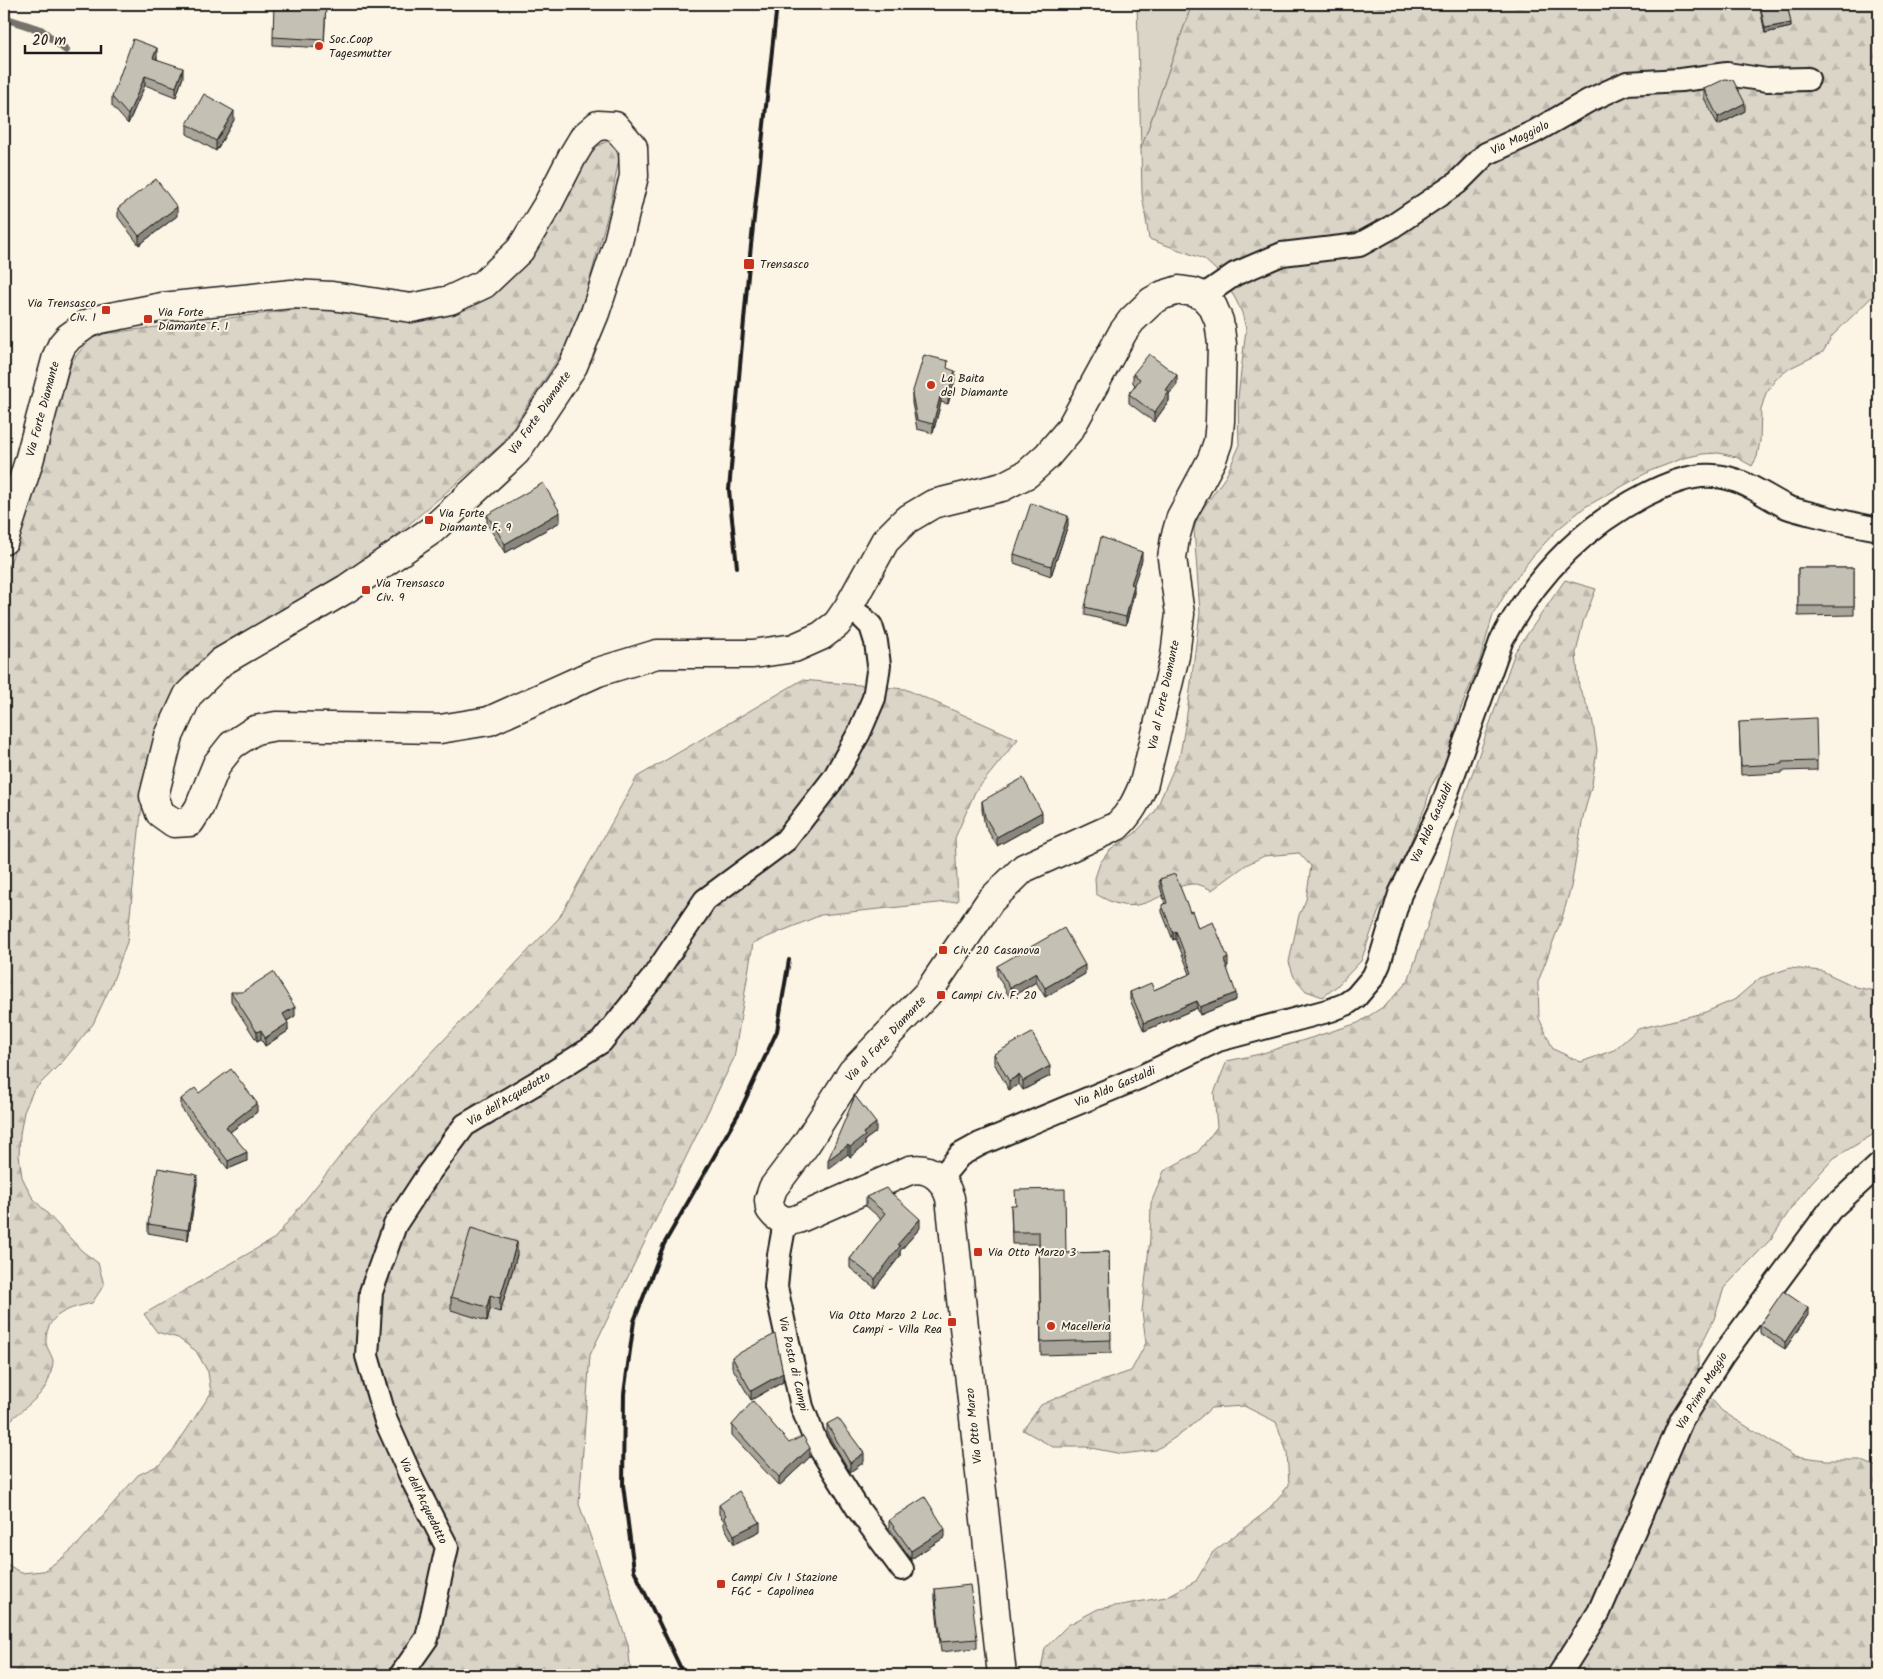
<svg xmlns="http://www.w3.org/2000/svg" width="1883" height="1679" font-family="Kalam,sans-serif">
	<defs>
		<pattern id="forest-firs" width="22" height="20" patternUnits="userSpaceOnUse" patternTransform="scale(1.25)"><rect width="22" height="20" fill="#dbd5c8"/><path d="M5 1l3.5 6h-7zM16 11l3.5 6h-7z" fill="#bbb6ab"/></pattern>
	</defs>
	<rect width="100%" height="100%" fill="#fcf5e5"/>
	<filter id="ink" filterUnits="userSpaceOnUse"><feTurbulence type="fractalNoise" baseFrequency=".02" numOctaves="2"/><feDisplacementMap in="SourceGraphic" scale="10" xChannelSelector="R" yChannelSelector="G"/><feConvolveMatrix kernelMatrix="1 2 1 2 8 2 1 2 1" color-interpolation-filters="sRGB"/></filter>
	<g filter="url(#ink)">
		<path fill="#dbd5c8" stroke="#7c7872" d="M 1137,4 L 1192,4 L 1141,149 Z"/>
		<path fill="url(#forest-firs)" stroke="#7c7872" d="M 1192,4 L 1879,4 L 1879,290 L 1832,336 L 1823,352 L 1790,368 L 1776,379 L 1766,393 L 1761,409 L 1760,441 L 1757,457 L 1752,466 L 1736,457 L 1719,453 L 1702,454 L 1684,458 L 1650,471 L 1585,507 L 1557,530 L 1532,557 L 1510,586 L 1493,615 L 1479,663 L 1460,711 L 1448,759 L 1430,788 L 1426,805 L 1400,867 L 1378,913 L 1361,961 L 1337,986 L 1323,997 L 1306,991 L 1294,977 L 1289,962 L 1299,915 L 1306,900 L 1311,866 L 1299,853 L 1264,856 L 1246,865 L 1212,890 C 1207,888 1200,884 1194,884 C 1183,884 1174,889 1165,894 C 1137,909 1123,910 1096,894 L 1095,878 L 1100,863 L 1109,851 L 1134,834 L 1155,812 L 1180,754 L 1186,721 L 1200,613 L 1194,529 L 1199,514 L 1226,476 L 1239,447 L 1238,397 L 1246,329 L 1242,313 L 1235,298 L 1217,271 L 1204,259 L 1149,239 L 1142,194 L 1141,149 Z
			M 612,139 L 619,158 L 611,203 L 575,333 L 502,444 L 362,565 L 213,650 L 169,705 L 141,813 L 127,942 L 112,983 L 93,1024 L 64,1060 L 33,1091 L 24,1112 L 20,1134 L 19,1155 L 22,1177 L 32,1197 L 82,1251 L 98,1263 L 104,1285 L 92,1303 C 70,1308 47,1313 46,1340 C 45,1347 52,1354 53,1361 C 53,1367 49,1379 47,1384 C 37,1402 17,1412 4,1427 L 4,571 L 11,561 L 72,361 L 93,335 L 333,305 L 435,319 L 498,291 L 553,222 L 593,148 Z
			M 1565,580 L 1596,589 L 1583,622 L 1576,653 L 1579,687 L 1592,717 L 1597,750 L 1592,784 L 1583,817 L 1571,887 L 1562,918 L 1538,982 L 1539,1018 L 1553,1049 L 1581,1062 L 1614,1050 L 1638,1029 L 1703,1013 L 1734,1000 L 1760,978 L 1790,968 L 1822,971 L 1856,987 L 1879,992 L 1879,1131 L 1834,1158 L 1811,1183 L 1790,1210 L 1771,1239 L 1724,1288 L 1714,1319 L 1698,1351 L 1698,1384 L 1722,1411 L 1794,1456 L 1826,1460 L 1860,1460 L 1879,1468 L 1879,1675 L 1040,1675 L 1045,1648 L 1068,1625 L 1098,1609 L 1166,1597 L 1196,1581 L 1213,1552 L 1267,1511 L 1289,1485 L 1287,1452 L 1276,1422 L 1244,1406 L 1211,1408 L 1185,1431 L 1156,1450 L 1122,1454 L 1086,1447 L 1053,1447 L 1023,1430 L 1041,1405 L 1072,1391 L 1131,1371 L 1146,1343 L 1142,1311 L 1150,1238 L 1151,1203 L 1164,1171 L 1198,1152 L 1217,1127 L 1214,1093 L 1227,1061 L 1260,1054 L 1358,1023 L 1386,1005 L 1408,981 L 1440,890 L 1465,794 L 1515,652 Z
			M 802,680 L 905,689 L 1018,739 L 975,792 L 955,838 L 958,901 L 821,915 L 753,943 L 734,1058 L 590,1355 L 579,1504 L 628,1644 L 631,1675 L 4,1675 L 4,1562 L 21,1573 L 43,1571 L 61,1559 L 79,1543 L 138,1475 L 159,1465 L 174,1449 L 211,1393 L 208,1372 L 196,1351 L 178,1338 L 157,1332 L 144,1314 L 275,1238 L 372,1116 L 559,918 L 637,777 Z"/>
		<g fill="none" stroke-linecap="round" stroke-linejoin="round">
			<path stroke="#75726c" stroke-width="8" d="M 4,18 L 41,30 L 66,50"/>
			<g stroke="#1c1c1c" stroke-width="26">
				<path id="street" d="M 1203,296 L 1235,274 L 1282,254 L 1359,245 L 1390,228 L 1457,183 L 1486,154 L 1534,132 L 1588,101 L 1627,83 L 1681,80 L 1727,74 L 1767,80 L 1808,79
					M 940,1179 L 960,1155 L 980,1144 L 1145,1075 L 1218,1040 L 1331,1010 L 1346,1004 L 1356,997 L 1373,977 L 1379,964 L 1400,894 L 1441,809 L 1502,639 C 1535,577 1583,527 1645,495 C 1665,485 1690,474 1714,476 C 1741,477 1763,495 1787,507 C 1795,510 1804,512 1812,514 C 1835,520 1857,525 1879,529
					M 785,1222 L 779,1255 L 776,1287 L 802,1407 L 816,1442 L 858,1509 L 902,1569
					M 401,1675 L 427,1638 L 447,1547 L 413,1481 L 386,1421 L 367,1356 L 371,1292 L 395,1225 L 429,1173 L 465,1125 L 536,1083 L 601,1042 L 652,979 L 705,900 L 786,840 L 834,778 L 859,733 L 874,698 L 879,665 L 876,642 L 871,626 L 862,617 L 848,608
					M 1559,1675 L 1599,1612 L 1682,1419 L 1723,1355 L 1830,1210 L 1879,1165"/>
			</g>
			<g stroke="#1c1c1c" stroke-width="31">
				<path id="secondary" d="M 4,540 L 29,461 L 57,356 L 62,345 L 69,337 L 87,324 L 100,319 L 162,307 L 292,294 L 332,296 L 411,308 L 450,300 L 484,284 L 520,250 L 548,204 L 572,157 L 584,137 L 598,125 L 615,126 L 633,147 L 634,176 L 617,246 L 595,313 L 573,366 L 516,452 L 432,530 L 346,589 L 221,662 L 188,695 L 169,736 L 154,796 L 160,813 L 174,823 L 190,822 L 199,808 L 217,764 L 232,745 L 255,730 L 276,726 L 440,729 L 489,721 L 598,672 L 657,654 L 753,654 L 794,648 L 821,636 L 837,624 L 848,608 L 885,541 L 906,520 L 933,504 L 1002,487 L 1027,474 L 1047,456 L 1070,429 L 1123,332 L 1132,320 L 1152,301 L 1163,295 L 1179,290 L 1193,292 L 1203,296 L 1213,307 L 1219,321 L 1222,344 L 1220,421 L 1218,442 L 1212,459 L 1181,517 L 1175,538 L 1172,558 L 1180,614 L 1175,656 L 1144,783 C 1137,800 1131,813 1117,826 L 1024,868 L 990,901 L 927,994 L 852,1072 L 806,1144 L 773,1188 L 769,1200 L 770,1209 L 775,1215 L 785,1222 L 798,1219 L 910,1170 C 931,1166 944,1179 950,1198 L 1002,1675"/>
			</g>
			<use href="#street" stroke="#fcf5e5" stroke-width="22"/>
			<use href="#secondary" stroke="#fcf5e5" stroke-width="28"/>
			<path stroke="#1c1c1c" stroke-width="4" d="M 737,567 L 729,490 L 749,264 L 777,4
				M 684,1675 L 634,1570 L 623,1485 L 624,1394 L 634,1321 L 664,1244 L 740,1111 L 777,1031 L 789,960"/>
		</g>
		<path fill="#a9a59a" stroke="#1c1c1c" d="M 326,4 L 324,48 L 273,45 L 273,37 Z
			M 1759,4 L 1787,4 L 1791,27 L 1765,33 Z
			M 157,57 L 157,59 L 183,77 L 176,97 L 145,85 L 128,124 L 112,106 L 112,97 Z
			M 1704,89 L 1745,111 L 1718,125 L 1704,98 Z
			M 234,120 L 216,151 L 187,134 L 187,124 Z
			M 118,208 L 177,216 L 139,245 L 118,217 Z
			M 948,369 L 955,380 L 948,404 L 941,402 L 933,433 L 917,429 L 912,403 L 912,394 Z
			M 1133,374 L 1177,385 L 1169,394 L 1169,401 L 1154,422 L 1129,403 L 1129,394 L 1135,385 L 1133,383 Z
			M 487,515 L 560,522 L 505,553 L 487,524 Z
			M 1068,525 L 1051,576 L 1014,563 L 1014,554 Z
			M 1142,560 L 1133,585 L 1134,593 L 1126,625 L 1085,615 L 1085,607 Z
			M 1798,568 L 1854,568 L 1854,615 L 1798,616 Z
			M 1739,722 L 1817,761 L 1817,770 L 1782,771 L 1782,773 L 1741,775 Z
			M 982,801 L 1042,821 L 997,846 L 985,826 L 982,810 Z
			M 1160,879 L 1190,912 L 1198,928 L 1228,966 L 1226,966 L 1236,1000 L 1200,1015 L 1197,1008 L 1144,1031 L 1130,1000 L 1130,992 L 1154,990 L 1190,974 L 1176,939 L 1173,940 L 1162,912 L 1162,905 L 1165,904 L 1160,886 Z
			M 997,966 L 1085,974 L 1045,997 L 1036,982 L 1010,998 L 997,975 Z
			M 231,992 L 295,1016 L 287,1021 L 288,1031 L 265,1046 L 261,1039 L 257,1041 L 231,1001 Z
			M 994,1054 L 1050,1076 L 1023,1090 L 1019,1084 L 1009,1090 L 994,1063 Z
			M 199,1093 L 257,1112 L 230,1132 L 247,1161 L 228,1169 L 181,1108 L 181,1099 Z
			M 855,1096 L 876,1132 L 865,1140 L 865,1145 L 850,1157 L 848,1154 L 828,1169 Z
			M 197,1184 L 188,1240 L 148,1233 L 148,1224 Z
			M 866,1197 L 920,1228 L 900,1251 L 900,1256 L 875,1288 L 850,1268 L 850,1259 L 881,1219 L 866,1206 Z
			M 1011,1205 L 1066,1253 L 1109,1252 L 1111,1353 L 1041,1355 L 1039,1244 L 1012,1244 Z
			M 517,1255 L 500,1312 L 490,1309 L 487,1321 L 451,1310 L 451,1297 Z
			M 1808,1315 L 1785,1349 L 1760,1333 L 1760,1325 Z
			M 732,1357 L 783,1382 L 751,1400 L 732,1367 Z
			M 827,1424 L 864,1462 L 850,1472 L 827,1433 Z
			M 732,1425 L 810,1457 L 779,1486 L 732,1435 Z
			M 719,1505 L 760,1531 L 734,1544 L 724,1526 L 724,1521 L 719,1514 Z
			M 889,1520 L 945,1537 L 911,1559 L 889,1528 Z
			M 935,1589 L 977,1639 L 977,1648 L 941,1652 L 935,1599 Z"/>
		<path fill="#89867d" stroke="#1c1c1c" d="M 1791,23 L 1791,27 L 1765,33 L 1765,28 Z
			M 157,48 L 157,57 L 153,67 L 153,58 Z
			M 183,68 L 183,77 L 176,97 L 176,87 Z
			M 145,76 L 145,85 L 128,124 L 128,115 Z
			M 1745,103 L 1745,111 L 1718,125 L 1718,117 Z
			M 234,111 L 234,120 L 216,151 L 216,141 Z
			M 177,207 L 177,216 L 139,245 L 139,236 Z
			M 955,371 L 955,380 L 948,404 L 948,395 Z
			M 1177,375 L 1177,385 L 1169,394 L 1169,401 L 1154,422 L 1154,413 L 1166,390 Z
			M 941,393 L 941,402 L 933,433 L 933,424 Z
			M 560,512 L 560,522 L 505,553 L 505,544 Z
			M 1068,516 L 1068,525 L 1051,576 L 1051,566 Z
			M 1142,552 L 1142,560 L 1131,593 L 1131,584 Z
			M 1134,585 L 1134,593 L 1126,625 L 1126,617 Z
			M 1042,812 L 1042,821 L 997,846 L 997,837 Z
			M 1176,931 L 1176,939 L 1173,940 L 1173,933 Z
			M 1228,958 L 1228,966 L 1224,968 L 1224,960 Z
			M 1085,965 L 1085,974 L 1045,997 L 1045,988 Z
			M 1036,973 L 1036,982 L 1010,998 L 1010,988 Z
			M 1236,993 L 1236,1000 L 1200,1015 L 1200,1007 Z
			M 1197,1001 L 1197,1008 L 1144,1031 L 1144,1023 Z
			M 295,1007 L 295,1016 L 283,1023 L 283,1014 Z
			M 288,1023 L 288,1031 L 265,1046 L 265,1038 Z
			M 261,1030 L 261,1039 L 257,1041 L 257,1032 Z
			M 1050,1066 L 1050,1076 L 1023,1090 L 1023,1081 Z
			M 1019,1075 L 1019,1084 L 1009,1090 L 1009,1081 Z
			M 257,1103 L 257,1112 L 226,1135 L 226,1127 Z
			M 876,1123 L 876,1132 L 865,1140 L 865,1145 L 850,1157 L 850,1147 L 863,1133 Z
			M 848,1145 L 848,1154 L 828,1169 L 828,1160 Z
			M 247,1152 L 247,1161 L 228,1169 L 228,1161 Z
			M 197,1175 L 197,1184 L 188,1240 L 188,1230 Z
			M 920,1219 L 920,1228 L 900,1251 L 900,1256 L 875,1288 L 875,1279 L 898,1244 Z
			M 517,1242 L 517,1255 L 500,1312 L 500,1298 Z
			M 490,1295 L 490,1309 L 487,1321 L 487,1307 Z
			M 1808,1308 L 1808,1315 L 1785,1349 L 1785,1342 Z
			M 783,1373 L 783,1382 L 751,1400 L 751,1391 Z
			M 810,1448 L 810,1457 L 779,1486 L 779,1477 Z
			M 864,1453 L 864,1462 L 850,1472 L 850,1463 Z
			M 760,1522 L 760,1531 L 734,1544 L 734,1535 Z
			M 945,1529 L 945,1537 L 911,1559 L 911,1551 Z"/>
		<path fill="#c4c0b3" stroke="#1c1c1c" d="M 274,4 L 326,4 L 324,40 L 273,37 Z
			M 1760,4 L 1787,4 L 1791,23 L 1765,28 Z
			M 133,39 L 157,48 L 153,58 L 183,68 L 176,87 L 145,76 L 128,115 L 112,97 Z
			M 1725,79 L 1733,80 L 1745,103 L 1718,117 L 1704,89 Z
			M 204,94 L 234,111 L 216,141 L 187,124 Z
			M 156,179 L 177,207 L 139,236 L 118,208 Z
			M 1149,354 L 1177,375 L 1166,390 L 1169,392 L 1154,413 L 1129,394 L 1140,379 L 1133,374 Z
			M 924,355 L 948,361 L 947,368 L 955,371 L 948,395 L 941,393 L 933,424 L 917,420 L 912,394 Z
			M 543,483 L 560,512 L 505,544 L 487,515 Z
			M 1031,503 L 1068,516 L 1051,566 L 1014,554 Z
			M 1101,537 L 1142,552 L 1131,584 L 1134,585 L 1126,617 L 1085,607 Z
			M 1798,568 L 1854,568 L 1854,606 L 1798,606 Z
			M 1816,718 L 1817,761 L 1782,762 L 1782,764 L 1741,766 L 1739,722 Z
			M 1023,778 L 1042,812 L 997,837 L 985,817 L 982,801 Z
			M 1175,874 L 1190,912 L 1192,911 L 1198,928 L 1213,922 L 1228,958 L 1224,960 L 1236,993 L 1200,1007 L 1197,1001 L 1144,1023 L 1130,992 L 1151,983 L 1154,990 L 1192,973 L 1176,931 L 1173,933 L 1162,905 L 1167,903 L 1160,879 Z
			M 1064,928 L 1085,965 L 1045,988 L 1036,973 L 1010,988 L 997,966 Z
			M 273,972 L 295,1007 L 283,1014 L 288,1023 L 265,1038 L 261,1030 L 257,1032 L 231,992 L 242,992 Z
			M 1032,1033 L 1050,1066 L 1023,1081 L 1019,1075 L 1009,1081 L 994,1054 Z
			M 231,1069 L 257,1103 L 226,1127 L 247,1152 L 228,1161 L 181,1099 L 195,1088 L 199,1093 Z
			M 855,1096 L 876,1123 L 863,1133 L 865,1136 L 850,1147 L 848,1145 L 828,1160 Z
			M 158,1168 L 197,1175 L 188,1230 L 148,1224 Z
			M 886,1188 L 920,1219 L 898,1244 L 900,1246 L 875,1279 L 850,1259 L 885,1213 L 866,1197 Z
			M 1065,1189 L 1066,1253 L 1109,1252 L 1111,1340 L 1041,1342 L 1039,1232 L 1012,1232 L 1011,1205 L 1016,1205 L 1015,1190 Z
			M 471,1228 L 517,1242 L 500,1298 L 490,1295 L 487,1307 L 451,1297 Z
			M 1783,1291 L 1808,1308 L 1785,1342 L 1760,1325 Z
			M 775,1334 L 783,1373 L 751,1391 L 732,1357 Z
			M 753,1401 L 789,1443 L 803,1436 L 810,1448 L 779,1477 L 732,1425 Z
			M 838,1418 L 864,1453 L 850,1463 L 827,1424 Z
			M 739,1491 L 760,1522 L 734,1535 L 724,1517 L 726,1515 L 719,1505 Z
			M 925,1497 L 945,1529 L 911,1551 L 889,1520 Z
			M 970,1585 L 977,1639 L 941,1642 L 935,1589 Z"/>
	</g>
	<g fill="#c8321e" stroke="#fcf5e5" stroke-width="2">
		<circle cx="319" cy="46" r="5"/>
		<rect x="743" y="258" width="12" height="12" rx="2.5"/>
		<rect x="101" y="305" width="10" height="10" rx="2.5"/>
		<rect x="143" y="314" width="10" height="10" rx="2.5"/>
		<circle cx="931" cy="385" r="5"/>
		<rect x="424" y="515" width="10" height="10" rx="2.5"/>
		<rect x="361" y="585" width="10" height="10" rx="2.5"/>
		<rect x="938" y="945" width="10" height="10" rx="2.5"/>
		<rect x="936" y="990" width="10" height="10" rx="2.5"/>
		<rect x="973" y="1247" width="10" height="10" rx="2.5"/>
		<rect x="947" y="1317" width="10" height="10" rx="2.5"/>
		<circle cx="1051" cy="1326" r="5"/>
		<rect x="716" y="1579" width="10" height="10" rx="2.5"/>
	</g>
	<g text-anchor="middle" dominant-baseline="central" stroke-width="4" stroke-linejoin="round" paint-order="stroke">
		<g font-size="12" fill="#1c1c1c" stroke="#fcf5e5" text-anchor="start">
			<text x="329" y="39">Soc.Coop<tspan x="329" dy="14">Tagesmutter</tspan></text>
			<text x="760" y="264">Trensasco</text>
			<text x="96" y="303" text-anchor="end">Via Trensasco<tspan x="96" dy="14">Civ. 1</tspan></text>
			<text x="158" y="312">Via Forte<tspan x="158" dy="14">Diamante F. 1</tspan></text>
			<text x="941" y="378">La Baita<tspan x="941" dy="14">del Diamante</tspan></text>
			<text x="439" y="513">Via Forte<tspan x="439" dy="14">Diamante F. 9</tspan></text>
			<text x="376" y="583">Via Trensasco<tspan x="376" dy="14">Civ. 9</tspan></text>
			<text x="953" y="950">Civ. 20 Casanova</text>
			<text x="951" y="995">Campi Civ. F. 20</text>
			<text x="988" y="1252">Via Otto Marzo 3</text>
			<text x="942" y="1315" text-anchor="end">Via Otto Marzo 2 Loc.<tspan x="942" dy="14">Campi - Villa Rea</tspan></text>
			<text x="1061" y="1326">Macelleria</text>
			<text x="731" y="1577">Campi Civ 1 Stazione<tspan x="731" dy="14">FGC - Capolinea</tspan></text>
		</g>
		<g font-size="12" fill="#1c1c1c" stroke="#fcf5e5">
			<text transform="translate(1520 138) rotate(-26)">Via Maggiolo</text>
			<text transform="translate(43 409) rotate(-75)">Via Forte Diamante</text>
			<text transform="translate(540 413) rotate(-55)">Via Forte Diamante</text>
			<text transform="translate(1164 695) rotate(-78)">Via al Forte Diamante</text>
			<text transform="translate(1432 823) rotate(-66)">Via Aldo Gastaldi</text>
			<text transform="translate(886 1039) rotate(-47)">Via al Forte Diamante</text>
			<text transform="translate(1115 1087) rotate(-23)">Via Aldo Gastaldi</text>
			<text transform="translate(509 1099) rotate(-31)">Via dell'Acquedotto</text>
			<text transform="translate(793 1364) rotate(77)">Via Posta di Campi</text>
			<text transform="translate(1702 1391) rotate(-59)">Via Primo Maggio</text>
			<text transform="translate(974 1426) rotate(-96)">Via Otto Marzo</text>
			<text transform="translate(423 1501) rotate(64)">Via dell'Acquedotto</text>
		</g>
	</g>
	<rect width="1883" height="1679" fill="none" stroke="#fcf5e5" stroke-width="20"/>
	<rect x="10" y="10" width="1863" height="1659" fill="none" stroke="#1c1c1c" stroke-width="2" filter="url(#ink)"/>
	<path d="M25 45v8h76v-8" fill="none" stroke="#1c1c1c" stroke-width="2.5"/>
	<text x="32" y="45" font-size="15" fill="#1c1c1c" stroke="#fcf5e5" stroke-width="4" paint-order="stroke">20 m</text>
</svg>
